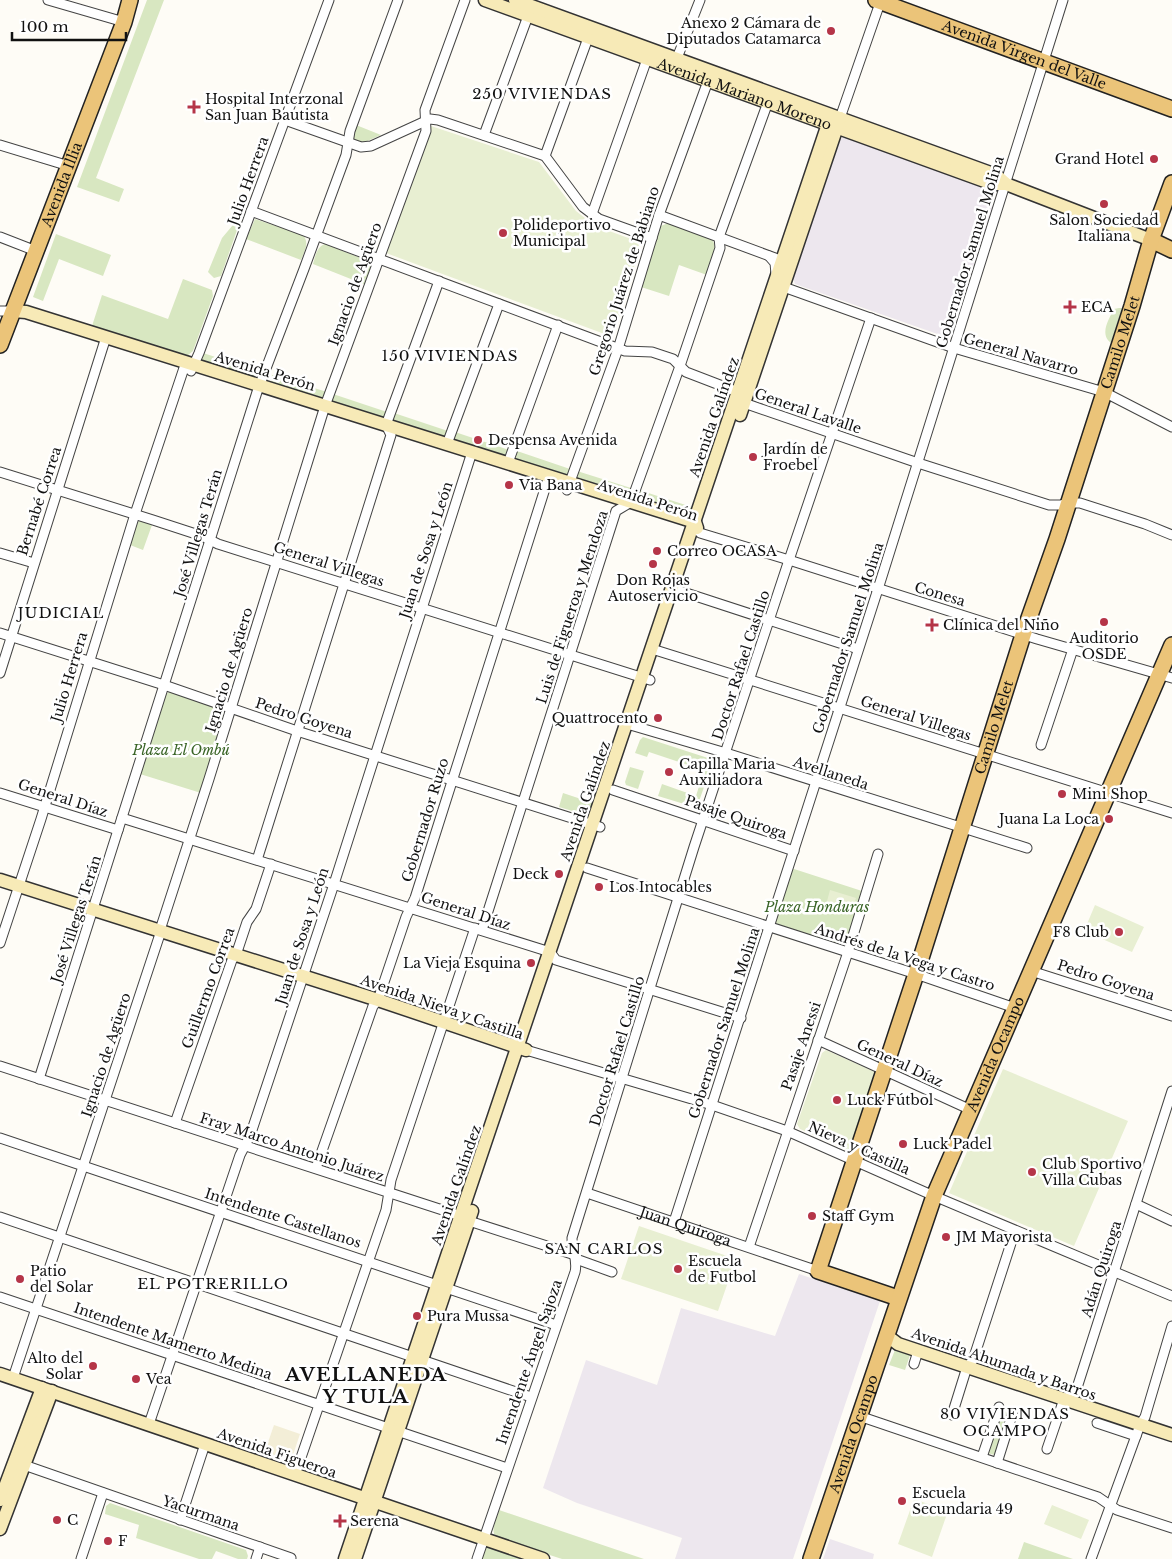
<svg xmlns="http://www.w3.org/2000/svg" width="1172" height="1559" font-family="'Libre Baskerville',serif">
	<rect width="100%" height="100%" fill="#fefcf6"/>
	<path fill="#ede7ee" d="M 844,137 L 988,189 L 986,194 L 990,204 L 993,205 L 951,335 L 946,337 L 795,284 L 793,278 L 840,139 Z
		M 799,1274 L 880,1301 L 793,1559 L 675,1559 L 682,1538 L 577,1503 L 543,1488 L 586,1360 L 657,1385 L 681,1308 L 775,1336 Z
		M 830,1539 L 874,1554 L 873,1559 L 823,1559 Z"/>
	<path fill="#f3eed7" d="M 274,1425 L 300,1434 L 292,1458 L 287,1462 L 264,1454 Z"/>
	<path fill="#d8e7c1" d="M 147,0 L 164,0 L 96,178 L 124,189 L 119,202 L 77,187 Z
		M 356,125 L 381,135 L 365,142 L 355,142 L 352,138 Z
		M 243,213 L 221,276 L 214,278 L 208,272 L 222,238 Z
		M 255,219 L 303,235 C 310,243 304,252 301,260 L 246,239 Z
		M 668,223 L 712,239 C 719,251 712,262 707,275 L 679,265 L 669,296 L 641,287 L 661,226 Z
		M 56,234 L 111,255 L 103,276 L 59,259 L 43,301 L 33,297 Z
		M 325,244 L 371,262 L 373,266 L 366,285 L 313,264 C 315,257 317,246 325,244 Z
		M 183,279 L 212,290 L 213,296 L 193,351 L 187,356 L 92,326 L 102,295 L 168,319 Z
		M 1119,308 L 1122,308 L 1111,343 C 1099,334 1109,319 1114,309 Z
		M 203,353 L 259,371 L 254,379 L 202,362 Z
		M 272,375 L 327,392 L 323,400 L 271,384 Z
		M 333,394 L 387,412 L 383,419 L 332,403 Z
		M 394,413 L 448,431 L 444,438 L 393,422 Z
		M 455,432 L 509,450 L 505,457 L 454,441 Z
		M 517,451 L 570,469 L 566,476 L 515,460 Z
		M 577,471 L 631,488 L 627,496 L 576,480 Z
		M 639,490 L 695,508 L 691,516 L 638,499 Z
		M 140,521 L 152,525 L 143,550 L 130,545 L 137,522 Z
		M 169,692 L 222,709 L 224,712 L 201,793 L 140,774 L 165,695 Z
		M 643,737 L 711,759 L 713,762 L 698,804 L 694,807 L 658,796 L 662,784 L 696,796 L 704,770 L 703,765 L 698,763 L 697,768 L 649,752 L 647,757 L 635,753 L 640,740 Z
		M 630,767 L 644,771 L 638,789 L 626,785 L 625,782 Z
		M 563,793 L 593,803 L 590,812 L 586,815 L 559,807 Z
		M 791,868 L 862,891 L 847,940 L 842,945 L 838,945 L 781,927 L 776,923 L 775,918 Z
		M 895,1350 L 911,1352 L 905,1370 L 889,1365 Z
		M 1001,1410 L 1009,1413 L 995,1455 L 987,1453 Z
		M 110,1503 L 246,1550 L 248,1556 L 247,1559 L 238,1559 L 216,1551 L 212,1559 L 199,1559 L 136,1538 L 139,1525 L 105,1514 L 106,1506 Z
		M 499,1510 L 644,1559 L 562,1559 L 497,1538 C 489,1531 497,1519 499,1510 Z
		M 1024,1542 L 1073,1559 L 1018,1559 Z
		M 489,1546 L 528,1559 L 481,1559 L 486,1547 Z"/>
	<path fill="#e8efd2" d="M 431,126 L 539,162 L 576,211 L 595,226 L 637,241 L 640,247 L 614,334 L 610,336 L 386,253 L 385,251 Z
		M 830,890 L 856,898 L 851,913 L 826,905 Z
		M 1095,905 L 1144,927 L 1132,952 L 1084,931 Z
		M 826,1050 L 875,1072 L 877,1077 L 852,1147 L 849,1150 L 800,1129 L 797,1124 L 822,1053 Z
		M 1003,1069 L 1128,1121 L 1074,1246 L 949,1193 Z
		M 639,1226 L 736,1259 L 718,1311 L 621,1279 Z
		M 914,1499 L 948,1511 L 932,1557 L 898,1544 Z
		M 1052,1505 L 1089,1520 L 1081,1539 L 1044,1524 Z"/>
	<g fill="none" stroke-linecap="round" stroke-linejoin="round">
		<g stroke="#444" stroke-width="11">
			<g id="street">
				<path d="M 48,0 L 124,22"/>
				<path d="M 677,58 L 700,0"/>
				<path d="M 840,118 L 881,0"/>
				<path d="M 285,120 L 361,147 L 371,146 L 430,119 L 438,120 L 545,156 L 583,207 L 599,219 L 652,238"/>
				<path d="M 484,135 L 528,16"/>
				<path d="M 0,145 L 69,166"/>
				<path d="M 545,156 L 588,38"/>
				<path d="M 251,211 L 625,351 L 652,352 L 673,359 L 686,372 L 738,392 L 744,403 L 918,463 L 1049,505 L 1060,505 L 1068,503 L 1080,503 L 1145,524 L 1172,535"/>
				<path d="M 592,214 L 647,59"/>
				<path d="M 659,215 L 775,258"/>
				<path d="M 0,237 L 36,251"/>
				<path d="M 769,256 L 775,263 L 776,274"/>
				<path d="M 778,285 L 954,348 L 1104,392 L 1172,427"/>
				<path d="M 0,311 L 13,311"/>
				<path d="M 191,371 L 199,353 L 329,0"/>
				<path d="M 447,444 L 499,304"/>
				<path d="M 508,463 L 558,325"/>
				<path d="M 0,472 L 153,520 L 202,536 L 218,544 L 650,680"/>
				<path d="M 567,490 L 618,349 L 659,215 L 708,81"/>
				<path d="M 700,533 L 789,560 L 1037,639 L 1172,678"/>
				<path d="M 0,553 L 34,563"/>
				<path d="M 680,591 L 858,649"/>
				<path d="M 0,633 L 164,685 L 297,731 L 600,827"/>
				<path d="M 652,649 L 1172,813"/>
				<path d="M 0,673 L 106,337"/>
				<path d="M 627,724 L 726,753 L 1027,848"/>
				<path d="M 1041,745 L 1073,649"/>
				<path d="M 613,790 L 794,851"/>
				<path d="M 0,793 L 118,830"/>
				<path d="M 122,818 L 550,952 L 556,960 L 741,1018"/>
				<path d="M 257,860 L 391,435 L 386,425 L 439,281"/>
				<path d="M 587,868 L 916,974 L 1015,1008"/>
				<path d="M 482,930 L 616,511 L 631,502 L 680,366 L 720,248 L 719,237 L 768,102"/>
				<path d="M 0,943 L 41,819 L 135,514 L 186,362"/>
				<path d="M 1031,971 L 1172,1016"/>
				<path d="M 818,1040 L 971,1110"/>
				<path d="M 526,1050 L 712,1105 L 787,1131 L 934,1196 L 1172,1296"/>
				<path d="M 0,1066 L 461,1216 L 469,1221 L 575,1255"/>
				<path d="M 39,1079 L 257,392 L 304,269 L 346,155 L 350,131 L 398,0"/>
				<path d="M 175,1123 L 232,960 L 236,955 L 247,922 L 256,909 L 271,864"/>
				<path d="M 0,1138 L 556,1325"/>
				<path d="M 316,1168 L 373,1006 L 378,1000 L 406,917 L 415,898 L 549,476"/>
				<path id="s1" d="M 587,1193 L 818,1271"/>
				<path d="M 1136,1204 L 1172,1221"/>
				<path d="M 0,1217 L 531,1397"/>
				<path d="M 674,1222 L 878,589 L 1063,0"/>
				<path d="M 749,1247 L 848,952 L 878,854"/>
				<path d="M 576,1259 L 612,1272"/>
				<path d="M 0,1297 L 507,1468"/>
				<path d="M 914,1364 L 918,1351"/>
				<path d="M 13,1378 L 159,937 L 160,930 L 209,779 L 325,406 L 426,131 L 425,110 L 465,0"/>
				<path d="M 952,1415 L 967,1367 L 973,1360 L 1015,1231"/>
				<path d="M 859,1416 L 1098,1497 L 1117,1510 L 1172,1528"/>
				<path d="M 1097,1423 L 1136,1436"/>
				<path d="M 149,1424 L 240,1155 L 250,1136 L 334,884 L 472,452"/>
				<path d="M 1047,1449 L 1064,1399 L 1075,1394 L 1172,1091"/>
				<path d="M 982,1457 L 999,1407"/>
				<path d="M 997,1463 L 1013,1412"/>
				<path d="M 24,1465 L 291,1558"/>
				<path d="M 295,1475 L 386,1210 L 391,1180 L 475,928"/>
				<path d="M 180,1520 L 205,1444"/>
				<path d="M 81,1559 L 103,1493"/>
				<path d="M 256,1559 L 260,1547"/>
				<path d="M 477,1559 L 575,1272 C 578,1261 572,1250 572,1238 L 694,847 L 789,560 L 871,318"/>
				<path d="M 1091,1559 L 1140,1425 L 1145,1417 L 1172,1326"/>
			</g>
		</g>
		<g stroke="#333" stroke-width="15">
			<g id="secondary">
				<path id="s2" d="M 485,0 L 993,184 L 1006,184 L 1151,240"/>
				<path d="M 515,0 L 996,175 L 1006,184"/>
				<path d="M 13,311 L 26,312 L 695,522 L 697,528"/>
				<path d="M 740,415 L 840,118"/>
				<path d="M 0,880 L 378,1000 L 526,1050"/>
				<path d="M 886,1335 L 898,1344 L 1172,1435"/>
				<path d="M 0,1374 L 543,1559"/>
				<path d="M 0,1500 L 42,1388"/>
				<path d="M 0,1529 L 52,1391"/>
				<path d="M 345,1559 L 828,124 L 840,118"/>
				<path d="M 355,1559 L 472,1211"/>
			</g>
		</g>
		<g stroke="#222" stroke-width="18">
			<g id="primary">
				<path id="s3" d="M 876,0 L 1172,109"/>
				<path d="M 1151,240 L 1172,250"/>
				<path id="s4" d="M 0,345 L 124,22 L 130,0"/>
				<path id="s5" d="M 898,1298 L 818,1271 L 916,974 L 1023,635 L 1057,539 L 1132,306 L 1151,240 L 1172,183"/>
				<path id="s6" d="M 811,1559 L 934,1196 L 1172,645"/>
			</g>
		</g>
		<use href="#street" stroke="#fff" stroke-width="9"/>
		<use href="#secondary" stroke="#f7eab7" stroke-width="12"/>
		<use href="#primary" stroke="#ebc479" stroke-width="15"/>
	</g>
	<g fill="#b53548" stroke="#fff" stroke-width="2">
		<circle cx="831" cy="31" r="5"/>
		<path d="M191.5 99.5h5v5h5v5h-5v5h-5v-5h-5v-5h5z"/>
		<circle cx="1154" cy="159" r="5"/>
		<circle cx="1104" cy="204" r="5"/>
		<circle cx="503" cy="233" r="5"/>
		<path d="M1067.5 299.5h5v5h5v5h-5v5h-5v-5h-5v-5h5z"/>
		<circle cx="478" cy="440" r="5"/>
		<circle cx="753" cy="457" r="5"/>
		<circle cx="509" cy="485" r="5"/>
		<circle cx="657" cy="551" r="5"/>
		<circle cx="653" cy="564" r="5"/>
		<circle cx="1104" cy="622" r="5"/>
		<path d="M929.5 617.5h5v5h5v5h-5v5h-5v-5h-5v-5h5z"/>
		<circle cx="658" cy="718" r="5"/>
		<circle cx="669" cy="772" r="5"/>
		<circle cx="1062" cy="794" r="5"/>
		<circle cx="1109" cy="819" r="5"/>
		<circle cx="559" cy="874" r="5"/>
		<circle cx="599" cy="887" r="5"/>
		<circle cx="1119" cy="932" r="5"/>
		<circle cx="531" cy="963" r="5"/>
		<circle cx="837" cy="1100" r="5"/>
		<circle cx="903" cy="1144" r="5"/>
		<circle cx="1032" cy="1172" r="5"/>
		<circle cx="812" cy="1216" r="5"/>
		<circle cx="946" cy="1237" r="5"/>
		<circle cx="678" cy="1269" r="5"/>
		<circle cx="20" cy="1279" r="5"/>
		<circle cx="417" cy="1316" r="5"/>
		<circle cx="93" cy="1366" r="5"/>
		<circle cx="136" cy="1379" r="5"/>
		<circle cx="902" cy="1501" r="5"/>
		<circle cx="57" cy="1520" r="5"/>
		<path d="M337.5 1513.5h5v5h5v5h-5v5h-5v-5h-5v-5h5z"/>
		<circle cx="108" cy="1541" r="5"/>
	</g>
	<g text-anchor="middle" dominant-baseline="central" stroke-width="5" stroke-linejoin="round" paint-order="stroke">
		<g font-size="14" fill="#111" stroke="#fff" text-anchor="start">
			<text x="821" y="23" text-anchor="end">Anexo 2 Cámara de<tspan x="821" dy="16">Diputados Catamarca</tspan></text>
			<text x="205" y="99">Hospital Interzonal<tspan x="205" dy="16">San Juan Bautista</tspan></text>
			<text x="1144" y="159" text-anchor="end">Grand Hotel</text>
			<text x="1104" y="220" text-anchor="middle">Salon Sociedad<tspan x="1104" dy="16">Italiana</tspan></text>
			<text x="513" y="225">Polideportivo<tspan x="513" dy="16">Municipal</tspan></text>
			<text x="1081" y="307">ECA</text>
			<text x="488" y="440">Despensa Avenida</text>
			<text x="763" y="449">Jardín de<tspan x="763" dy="16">Froebel</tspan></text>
			<text x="519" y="485">Via Bana</text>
			<text x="667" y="551">Correo OCASA</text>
			<text x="653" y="580" text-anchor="middle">Don Rojas<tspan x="653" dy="16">Autoservicio</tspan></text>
			<text x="943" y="625">Clínica del Niño</text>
			<text x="1104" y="638" text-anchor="middle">Auditorio<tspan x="1104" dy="16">OSDE</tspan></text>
			<text x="648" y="718" text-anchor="end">Quattrocento</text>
			<text x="679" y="764">Capilla Maria<tspan x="679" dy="16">Auxiliadora</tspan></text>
			<text x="1072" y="794">Mini Shop</text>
			<text x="1099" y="819" text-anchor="end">Juana La Loca</text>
			<text x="549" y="874" text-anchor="end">Deck</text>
			<text x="609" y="887">Los Intocables</text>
			<text x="1109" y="932" text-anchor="end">F8 Club</text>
			<text x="521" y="963" text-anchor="end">La Vieja Esquina</text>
			<text x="847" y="1100">Luck Fútbol</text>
			<text x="913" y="1144">Luck Padel</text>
			<text x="1042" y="1164">Club Sportivo<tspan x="1042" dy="16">Villa Cubas</tspan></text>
			<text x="822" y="1216">Staff Gym</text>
			<text x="956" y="1237">JM Mayorista</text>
			<text x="688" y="1261">Escuela<tspan x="688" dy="16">de Futbol</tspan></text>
			<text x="30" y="1271">Patio<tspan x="30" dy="16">del Solar</tspan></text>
			<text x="427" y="1316">Pura Mussa</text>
			<text x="83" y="1358" text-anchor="end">Alto del<tspan x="83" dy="16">Solar</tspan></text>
			<text x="146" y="1379">Vea</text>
			<text x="912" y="1493">Escuela<tspan x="912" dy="16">Secundaria 49</tspan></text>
			<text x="67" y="1520">C</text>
			<text x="350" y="1521">Serena</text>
			<text x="118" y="1541">F</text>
		</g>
		<g font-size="14" fill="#111" stroke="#fff">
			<text stroke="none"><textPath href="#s3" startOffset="158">Avenida Virgen del Valle</textPath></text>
			<text stroke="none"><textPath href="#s2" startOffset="276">Avenida Mariano Moreno</textPath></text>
			<text transform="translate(248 181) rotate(-70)">Julio Herrera</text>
			<text stroke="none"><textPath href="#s4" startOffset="172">Avenida Illia</textPath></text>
			<text transform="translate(970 252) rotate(-73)">Gobernador Samuel Molina</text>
			<text transform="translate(624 281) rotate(-72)">Gregorio Juárez de Babiano</text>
			<text transform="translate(355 284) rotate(-70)">Ignacio de Agüero</text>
			<text stroke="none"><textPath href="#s5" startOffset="1061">Camilo Melet</textPath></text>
			<text transform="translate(1021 354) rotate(16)">General Navarro</text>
			<text transform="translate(265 371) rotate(17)">Avenida Perón</text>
			<text transform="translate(808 411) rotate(19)">General Lavalle</text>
			<text transform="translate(714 417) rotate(-71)">Avenida Galíndez</text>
			<text transform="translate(648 500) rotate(18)">Avenida Perón</text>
			<text transform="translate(39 501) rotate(-72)">Bernabé Correa</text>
			<text transform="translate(198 533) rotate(-73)">José Villegas Terán</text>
			<text transform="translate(426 550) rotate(-72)">Juan de Sosa y León</text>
			<text transform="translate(329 564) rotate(18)">General Villegas</text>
			<text transform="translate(940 594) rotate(17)">Conesa</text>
			<text transform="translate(572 607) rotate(-72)">Luis de Figueroa y Mendoza</text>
			<text transform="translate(848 638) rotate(-72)">Gobernador Samuel Molina</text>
			<text transform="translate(741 665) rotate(-72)">Doctor Rafael Castillo</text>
			<text transform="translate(229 670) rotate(-73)">Ignacio de Agüero</text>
			<text transform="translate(69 677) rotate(-73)">Julio Herrera</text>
			<text transform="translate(304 718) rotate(18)">Pedro Goyena</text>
			<text transform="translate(916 718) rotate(18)">General Villegas</text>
			<text stroke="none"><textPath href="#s5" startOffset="656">Camilo Melet</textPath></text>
			<text transform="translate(831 773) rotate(18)">Avellaneda</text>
			<text transform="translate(63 798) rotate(18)">General Díaz</text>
			<text transform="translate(585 801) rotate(-71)">Avenida Galíndez</text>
			<text transform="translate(736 817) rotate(19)">Pasaje Quiroga</text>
			<text transform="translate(425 820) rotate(-73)">Gobernador Ruzo</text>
			<text transform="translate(466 911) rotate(18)">General Díaz</text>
			<text transform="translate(76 919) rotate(-72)">José Villegas Terán</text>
			<text transform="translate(302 936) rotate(-72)">Juan de Sosa y León</text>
			<text transform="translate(905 957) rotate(18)">Andrés de la Vega y Castro</text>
			<text transform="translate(1106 980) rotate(18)">Pedro Goyena</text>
			<text transform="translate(208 988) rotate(-70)">Guillermo Correa</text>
			<text transform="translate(442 1007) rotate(19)">Avenida Nieva y Castilla</text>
			<text transform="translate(724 1023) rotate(-72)">Gobernador Samuel Molina</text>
			<text transform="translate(801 1046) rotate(-71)">Pasaje Anessi</text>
			<text transform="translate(617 1051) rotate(-73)">Doctor Rafael Castillo</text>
			<text transform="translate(106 1055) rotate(-72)">Ignacio de Agüero</text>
			<text stroke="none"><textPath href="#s6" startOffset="538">Avenida Ocampo</textPath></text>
			<text transform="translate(900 1063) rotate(25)">General Díaz</text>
			<text transform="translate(292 1147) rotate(18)">Fray Marco Antonio Juárez</text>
			<text transform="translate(859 1148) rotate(24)">Nieva y Castilla</text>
			<text transform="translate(456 1185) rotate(-71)">Avenida Galíndez</text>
			<text transform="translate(283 1218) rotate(18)">Intendente Castellanos</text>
			<text stroke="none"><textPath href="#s1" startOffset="104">Juan Quiroga</textPath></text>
			<text transform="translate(1101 1269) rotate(-72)">Adán Quiroga</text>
			<text transform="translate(173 1341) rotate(19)">Intendente Mamerto Medina</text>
			<text transform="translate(529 1362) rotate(-71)">Intendente Ángel Sajoza</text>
			<text transform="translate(1004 1364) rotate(19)">Avenida Ahumada y Barros</text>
			<text stroke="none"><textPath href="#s6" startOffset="132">Avenida Ocampo</textPath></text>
			<text transform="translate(277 1453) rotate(19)">Avenida Figueroa</text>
			<text transform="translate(201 1513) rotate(19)">Yacurmana</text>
		</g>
		<g font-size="14" font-style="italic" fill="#396426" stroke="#fff">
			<text x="181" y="750">Plaza El Ombú</text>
			<text x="817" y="907">Plaza Honduras</text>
		</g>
		<g font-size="15" letter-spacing="1" fill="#111" stroke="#fff">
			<text x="542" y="93">250 VIVIENDAS</text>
			<text x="450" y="355">150 VIVIENDAS</text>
			<text x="61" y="612">JUDICIAL</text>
			<text x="604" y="1248">SAN CARLOS</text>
			<text x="213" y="1283">EL POTRERILLO</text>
			<text x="1005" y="1413">80 VIVIENDAS<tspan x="1005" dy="17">OCAMPO</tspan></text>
		</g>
		<g font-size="19" font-weight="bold" letter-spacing="1" fill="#111" stroke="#fff">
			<text x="366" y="1374">AVELLANEDA<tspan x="366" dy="22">Y TULA</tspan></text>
		</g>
	</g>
	<path d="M12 32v8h114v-8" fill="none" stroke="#111111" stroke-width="2.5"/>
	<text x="20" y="32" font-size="15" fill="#111111" stroke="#ffffff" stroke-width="4" paint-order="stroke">100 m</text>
</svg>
